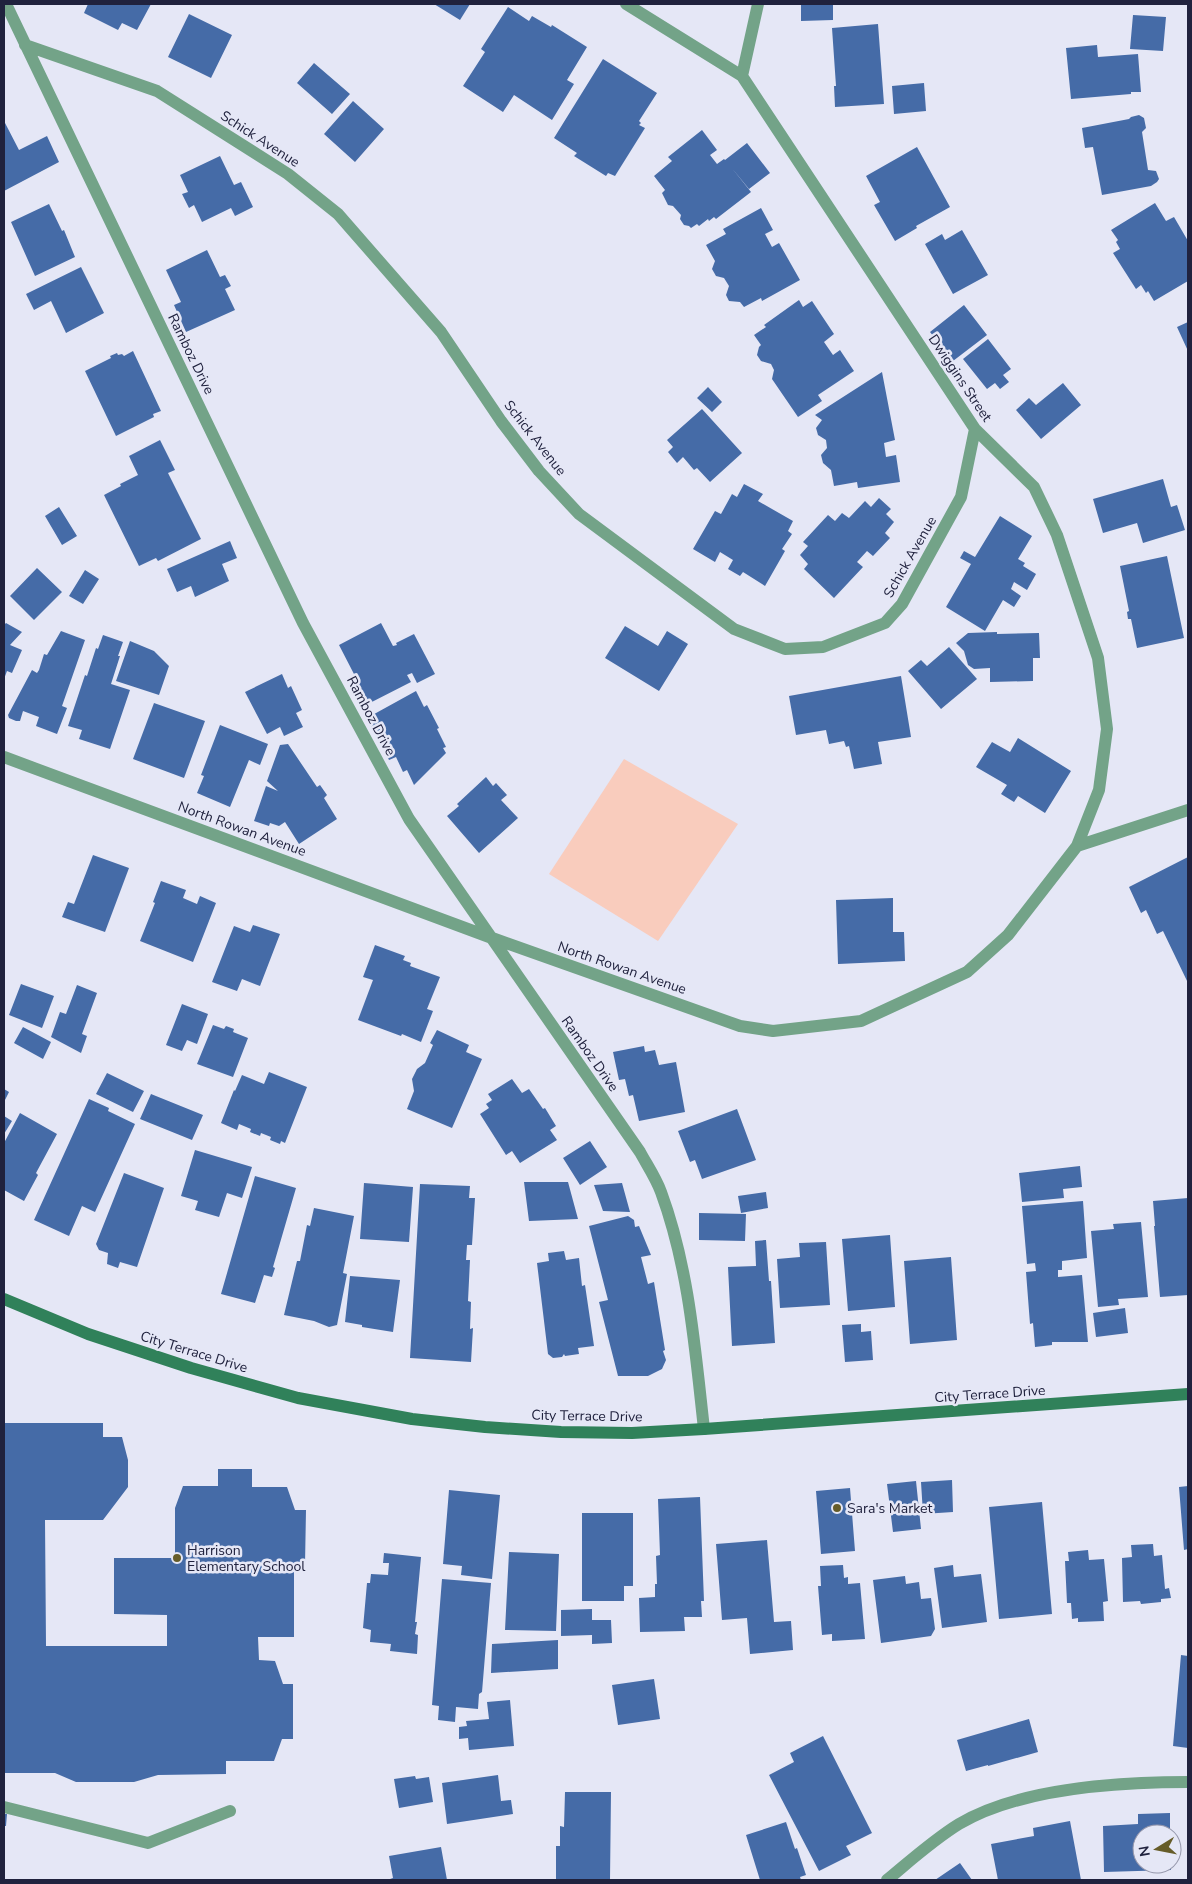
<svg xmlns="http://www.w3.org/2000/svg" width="1192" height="1884" font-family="'Nunito Sans',sans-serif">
	<rect width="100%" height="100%" fill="#e5e7f6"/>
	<path fill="#f9ccbd" d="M 624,759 L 738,824 L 658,941 L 549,874 Z"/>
	<path fill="#456ba7" d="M 88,4 L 151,4 L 137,30 L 122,23 L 118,30 L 84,13 Z
		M 434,4 L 470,4 L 460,20 Z
		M 801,4 L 833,4 L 833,20 L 801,21 Z
		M 508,7 L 529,21 L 532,16 L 551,27 L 552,25 L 587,47 L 567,80 L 574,84 L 552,120 L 514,95 L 503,112 L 463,86 L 485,52 L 481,49 Z
		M 189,14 L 232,35 L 211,78 L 168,57 Z
		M 1133,15 L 1166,17 L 1163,51 L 1130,49 Z
		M 878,24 L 884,104 L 835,107 L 834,86 L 836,86 L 832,28 Z
		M 1097,45 L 1098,57 L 1138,54 L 1141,92 L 1131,92 L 1131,94 L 1071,99 L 1066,48 Z
		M 603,59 L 657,93 L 639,121 L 641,123 L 639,125 L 645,128 L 615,176 L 608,173 L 606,176 L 574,156 L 577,153 L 554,138 Z
		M 314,63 L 350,94 L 332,114 L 297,83 Z
		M 924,83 L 926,111 L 894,114 L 892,86 Z
		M 353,101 L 384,129 L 355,162 L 324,134 Z
		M 1139,115 L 1144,118 L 1146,128 L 1142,132 L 1148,170 L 1156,171 L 1159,179 L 1157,182 L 1151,186 L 1102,195 L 1093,147 L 1085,148 L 1082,128 L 1129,119 L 1131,117 Z
		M 4,121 L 19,150 L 47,136 L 59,162 L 4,191 Z
		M 702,130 L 717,150 L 710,155 L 717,164 L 724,159 L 725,160 L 747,143 L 770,173 L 749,189 L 731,167 L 751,192 L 716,219 L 714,217 L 709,221 L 708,219 L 699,226 L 697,224 L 691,228 L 689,226 L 684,225 L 680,219 L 681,215 L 673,206 L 668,205 L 662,193 L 665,190 L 654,176 L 672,161 L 668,157 Z
		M 917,147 L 950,207 L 916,226 L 917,228 L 895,241 L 874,205 L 880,202 L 866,176 Z
		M 220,156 L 234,185 L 241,182 L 253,207 L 235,216 L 231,208 L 202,222 L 194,205 L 189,208 L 182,194 L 188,192 L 180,175 Z
		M 1155,203 L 1166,221 L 1174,217 L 1188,241 L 1188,256 L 1187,257 L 1188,281 L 1154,301 L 1148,291 L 1146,293 L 1141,285 L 1136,289 L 1113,253 L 1120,249 L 1116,242 L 1118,240 L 1111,230 Z
		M 49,204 L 62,231 L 64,230 L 75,257 L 35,276 L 11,222 Z
		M 761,208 L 773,230 L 765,234 L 772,247 L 779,243 L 800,280 L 762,301 L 761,298 L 744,307 L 740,302 L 729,301 L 726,295 L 729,286 L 724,278 L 716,276 L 712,269 L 715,261 L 706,245 L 726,234 L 723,229 Z
		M 962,230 L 988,275 L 953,294 L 925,244 L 942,234 L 945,240 Z
		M 207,250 L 220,277 L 225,275 L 231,286 L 225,289 L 235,310 L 186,332 L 174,305 L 181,302 L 166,270 Z
		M 81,267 L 104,313 L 66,333 L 51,301 L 34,310 L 26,294 Z
		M 799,300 L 803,307 L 812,301 L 834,334 L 824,342 L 833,355 L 840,350 L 854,371 L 818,395 L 822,401 L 798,417 L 772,379 L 774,370 L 771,364 L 761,361 L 757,355 L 759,347 L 761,345 L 754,335 L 766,327 L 764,325 Z
		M 964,305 L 987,335 L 953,361 L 930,332 Z
		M 1188,322 L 1188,351 L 1177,327 Z
		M 988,339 L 1011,369 L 1003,375 L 1009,382 L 1000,389 L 995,383 L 987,389 L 963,359 Z
		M 133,351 L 161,411 L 153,414 L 154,417 L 116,436 L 85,371 L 111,358 L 110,356 L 117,353 L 118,355 L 122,354 L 124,356 Z
		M 882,372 L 895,440 L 884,443 L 886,457 L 896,455 L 900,482 L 858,488 L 857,482 L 834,486 L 831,470 L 823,463 L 821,455 L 827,448 L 826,440 L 818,435 L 816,428 L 822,420 L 815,415 Z
		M 1063,383 L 1081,405 L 1041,439 L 1016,410 L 1029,398 L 1036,405 Z
		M 708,387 L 722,402 L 712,412 L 697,398 Z
		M 702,409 L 742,453 L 710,482 L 697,468 L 694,470 L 683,457 L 677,463 L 668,452 L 673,447 L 667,440 Z
		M 160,440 L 175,470 L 168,473 L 201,539 L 158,561 L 156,558 L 139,566 L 104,495 L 121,486 L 120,484 L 138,475 L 129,456 Z
		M 1163,479 L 1171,507 L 1177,505 L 1185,530 L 1143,543 L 1137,523 L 1103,533 L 1093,499 Z
		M 744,484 L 763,494 L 758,501 L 793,521 L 788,531 L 792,534 L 782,549 L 785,551 L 765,586 L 743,572 L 740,576 L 728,569 L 733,560 L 720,552 L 715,562 L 693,549 L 715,511 L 721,514 L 732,494 L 737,497 Z
		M 879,498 L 891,509 L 886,514 L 894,522 L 885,533 L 890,538 L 873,556 L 867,551 L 857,562 L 863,567 L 834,598 L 804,569 L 808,564 L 800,555 L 808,546 L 803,542 L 828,515 L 835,521 L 842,513 L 849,518 L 865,501 L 871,507 Z
		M 59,507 L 77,536 L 62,545 L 45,516 Z
		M 1000,516 L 1032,536 L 1018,559 L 1025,563 L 1023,566 L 1036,574 L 1027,590 L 1014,582 L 1011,589 L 1021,596 L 1014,607 L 1003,600 L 985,631 L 946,607 L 971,564 L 960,558 L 964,551 L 975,557 Z
		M 230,541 L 237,558 L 222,564 L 229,581 L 195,597 L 191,586 L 177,592 L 167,569 Z
		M 1167,556 L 1184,638 L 1137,648 L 1131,619 L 1128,619 L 1127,612 L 1129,611 L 1120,566 Z
		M 37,568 L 62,592 L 34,620 L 10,596 Z
		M 85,570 L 99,579 L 83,604 L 69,596 Z
		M 6,623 L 22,632 L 10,645 L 22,650 L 12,673 L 7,671 L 4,679 L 4,625 Z
		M 381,623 L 393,646 L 397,645 L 396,643 L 414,634 L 435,674 L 417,683 L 412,673 L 407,675 L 411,682 L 362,707 L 348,680 L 355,676 L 339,645 Z
		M 625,626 L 658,646 L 667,631 L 688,644 L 659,691 L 605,658 Z
		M 61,631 L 85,640 L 62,706 L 67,708 L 57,734 L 36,726 L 39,717 L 23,711 L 20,721 L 16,721 L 9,718 L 8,715 L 32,670 L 37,673 L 39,670 L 44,654 L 47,655 Z
		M 997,632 L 997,634 L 1039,633 L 1040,658 L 1033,658 L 1033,681 L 990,682 L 990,668 L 974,669 L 968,665 L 964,651 L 956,643 L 968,633 Z
		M 103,635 L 123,642 L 118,656 L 120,656 L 111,684 L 130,690 L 110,749 L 79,739 L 82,730 L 68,726 L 85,675 L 87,676 L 96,648 L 98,649 Z
		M 130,641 L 154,651 L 169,666 L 159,695 L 116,681 Z
		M 949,647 L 977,679 L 941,709 L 908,671 L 921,660 L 927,666 Z
		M 282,674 L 288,688 L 291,686 L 302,710 L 296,713 L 303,727 L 284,736 L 280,727 L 267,734 L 245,692 Z
		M 901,676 L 911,737 L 878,742 L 882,764 L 854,769 L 849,746 L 846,747 L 844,741 L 829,744 L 826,730 L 796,735 L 789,696 Z
		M 416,691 L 424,707 L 427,705 L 439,728 L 437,729 L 446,747 L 443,748 L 446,753 L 414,785 L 407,770 L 403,772 L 396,757 L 389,760 L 367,718 Z
		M 154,703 L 205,721 L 184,778 L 133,759 Z
		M 220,725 L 268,744 L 260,765 L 249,760 L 230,807 L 197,793 L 204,776 L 201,775 Z
		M 1018,738 L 1071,771 L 1045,813 L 1018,796 L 1014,802 L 1001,794 L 1007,785 L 976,767 L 992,742 L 1010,752 Z
		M 288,744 L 317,787 L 320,785 L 327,795 L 324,798 L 337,819 L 299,844 L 285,822 L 279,826 L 270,823 L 269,826 L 254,821 L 266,786 L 278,791 L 267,781 L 280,745 Z
		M 486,777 L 493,786 L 496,783 L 507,795 L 501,800 L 518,818 L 479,853 L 447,816 L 459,806 L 457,804 Z
		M 93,855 L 129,868 L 105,932 L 62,917 L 68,902 L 74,904 Z
		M 1188,857 L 1188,983 L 1163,931 L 1157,934 L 1146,910 L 1141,913 L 1129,887 Z
		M 161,881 L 186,890 L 183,898 L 197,904 L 200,896 L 216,903 L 193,962 L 140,941 L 155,903 L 153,902 Z
		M 893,898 L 893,932 L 904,932 L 905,961 L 838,964 L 836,900 Z
		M 253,925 L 280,934 L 260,986 L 242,979 L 237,991 L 212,982 L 234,926 L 250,932 Z
		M 375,945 L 405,956 L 403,960 L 411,963 L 410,966 L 440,977 L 427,1009 L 433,1011 L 421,1042 L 402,1034 L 401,1036 L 358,1020 L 373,980 L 363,977 Z
		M 21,984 L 54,996 L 42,1028 L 9,1015 Z
		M 77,985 L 97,993 L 82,1034 L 87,1036 L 81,1053 L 51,1037 L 60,1012 L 66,1014 Z
		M 182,1004 L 208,1014 L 197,1044 L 187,1040 L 182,1051 L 166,1045 Z
		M 213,1025 L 224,1029 L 226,1026 L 234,1029 L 233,1032 L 248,1038 L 233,1077 L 197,1064 Z
		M 23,1027 L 51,1042 L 43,1059 L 14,1043 Z
		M 437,1030 L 469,1045 L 466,1052 L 482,1059 L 452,1128 L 407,1109 L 414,1091 L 412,1079 L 417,1069 L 425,1063 L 433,1045 L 430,1043 Z
		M 644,1046 L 645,1052 L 655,1050 L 659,1065 L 676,1062 L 685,1112 L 639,1121 L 633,1095 L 629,1096 L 625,1079 L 619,1080 L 613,1052 Z
		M 269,1072 L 307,1087 L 285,1143 L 281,1141 L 280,1144 L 270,1140 L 271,1137 L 261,1133 L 260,1136 L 250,1132 L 251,1129 L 239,1124 L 237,1130 L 221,1123 L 234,1090 L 235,1091 L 242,1075 L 264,1084 Z
		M 107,1073 L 144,1091 L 133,1112 L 96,1094 Z
		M 512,1079 L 522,1093 L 529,1089 L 543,1109 L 545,1108 L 556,1126 L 550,1130 L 557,1140 L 520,1163 L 512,1151 L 506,1155 L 480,1114 L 489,1108 L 486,1104 L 492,1100 L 488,1094 Z
		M 4,1089 L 9,1092 L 4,1102 Z
		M 151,1094 L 203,1115 L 192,1140 L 140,1119 Z
		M 89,1099 L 109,1108 L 108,1111 L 135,1124 L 95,1212 L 82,1206 L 69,1236 L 34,1220 Z
		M 737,1109 L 756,1160 L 702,1179 L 695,1160 L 690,1162 L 678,1131 Z
		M 20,1113 L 57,1134 L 36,1173 L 38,1175 L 24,1201 L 4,1190 L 4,1143 Z
		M 4,1116 L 12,1121 L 4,1134 Z
		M 590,1141 L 607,1167 L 580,1185 L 563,1158 Z
		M 195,1150 L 252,1167 L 242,1198 L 227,1193 L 219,1217 L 195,1210 L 198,1201 L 181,1196 Z
		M 1080,1166 L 1082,1187 L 1063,1189 L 1064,1198 L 1022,1202 L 1019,1173 Z
		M 124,1173 L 164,1188 L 137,1267 L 120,1262 L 118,1268 L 107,1264 L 108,1253 L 99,1250 L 96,1244 Z
		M 255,1176 L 296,1188 L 273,1267 L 275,1268 L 272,1277 L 264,1275 L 255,1303 L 221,1294 Z
		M 524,1182 L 568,1182 L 578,1219 L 529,1221 Z
		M 364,1183 L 413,1187 L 409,1242 L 360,1239 Z
		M 622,1183 L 630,1212 L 603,1211 L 594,1185 Z
		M 420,1184 L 470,1186 L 469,1198 L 475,1198 L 472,1245 L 467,1245 L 466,1260 L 470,1260 L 468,1301 L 471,1302 L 470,1329 L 473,1328 L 471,1362 L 410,1358 Z
		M 766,1192 L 768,1208 L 741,1213 L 738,1196 Z
		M 1188,1198 L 1188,1295 L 1160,1297 L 1154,1226 L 1155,1226 L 1153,1201 Z
		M 1083,1201 L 1087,1258 L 1062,1261 L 1062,1270 L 1058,1270 L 1058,1277 L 1082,1275 L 1088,1342 L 1052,1342 L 1052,1345 L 1035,1347 L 1033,1323 L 1030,1324 L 1026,1272 L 1036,1271 L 1035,1263 L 1027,1264 L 1022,1206 Z
		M 314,1208 L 354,1216 L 343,1273 L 347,1274 L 337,1325 L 329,1327 L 314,1321 L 284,1315 L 297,1261 L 300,1261 L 307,1225 L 310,1226 Z
		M 699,1213 L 746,1214 L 745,1241 L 699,1240 Z
		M 628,1216 L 634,1220 L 635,1227 L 639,1226 L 651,1255 L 641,1257 L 648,1284 L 654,1282 L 665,1350 L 663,1351 L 666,1360 L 662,1369 L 648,1376 L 618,1376 L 599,1302 L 608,1300 L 589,1226 Z
		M 1141,1222 L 1148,1297 L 1118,1299 L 1119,1305 L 1098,1307 L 1091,1231 L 1114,1229 L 1113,1224 Z
		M 890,1235 L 895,1307 L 848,1311 L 842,1239 Z
		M 766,1240 L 769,1281 L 771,1281 L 775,1343 L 732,1346 L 728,1267 L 756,1266 L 755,1241 Z
		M 826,1242 L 830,1305 L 780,1308 L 777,1259 L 800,1257 L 799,1243 Z
		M 564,1251 L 566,1260 L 579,1258 L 582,1286 L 585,1285 L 594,1346 L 578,1348 L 579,1354 L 565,1356 L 564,1354 L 562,1357 L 553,1358 L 548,1354 L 537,1263 L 549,1261 L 548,1253 Z
		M 951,1257 L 957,1340 L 910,1344 L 904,1261 Z
		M 350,1276 L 400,1280 L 393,1332 L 362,1327 L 362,1325 L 345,1322 Z
		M 1125,1308 L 1128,1333 L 1096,1337 L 1093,1313 Z
		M 861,1324 L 861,1332 L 871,1331 L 873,1360 L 845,1362 L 842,1325 Z
		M 4,1423 L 103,1423 L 103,1437 L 122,1437 L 128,1460 L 128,1487 L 103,1520 L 45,1520 L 46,1646 L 167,1646 L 167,1615 L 114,1614 L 114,1558 L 175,1558 L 175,1508 L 183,1486 L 218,1486 L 218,1469 L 252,1469 L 252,1487 L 287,1487 L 295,1510 L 306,1510 L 305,1565 L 294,1565 L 294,1637 L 258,1637 L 259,1660 L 275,1661 L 283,1684 L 293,1684 L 293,1739 L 282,1739 L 274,1761 L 226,1761 L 226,1774 L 158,1775 L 134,1782 L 76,1782 L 55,1773 L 4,1773 Z
		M 952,1480 L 953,1512 L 923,1514 L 921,1482 Z
		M 916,1481 L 921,1529 L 893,1532 L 887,1484 Z
		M 1188,1486 L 1188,1549 L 1184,1550 L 1179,1487 Z
		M 850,1488 L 855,1551 L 821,1554 L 816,1491 Z
		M 449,1490 L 500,1495 L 492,1579 L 461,1575 L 462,1566 L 443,1564 Z
		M 700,1497 L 704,1601 L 701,1601 L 702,1617 L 684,1617 L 685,1631 L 640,1632 L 639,1598 L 655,1597 L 655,1584 L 657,1584 L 656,1556 L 660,1555 L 658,1499 Z
		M 1042,1502 L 1052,1614 L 999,1619 L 989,1507 Z
		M 582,1513 L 633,1513 L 633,1586 L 624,1586 L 624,1601 L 582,1601 Z
		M 767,1540 L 774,1622 L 791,1621 L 793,1650 L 750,1654 L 747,1618 L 722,1620 L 716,1544 Z
		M 1153,1544 L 1154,1556 L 1162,1555 L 1165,1589 L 1169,1588 L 1171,1598 L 1161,1599 L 1161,1602 L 1141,1604 L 1140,1601 L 1123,1602 L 1122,1558 L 1132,1557 L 1131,1545 Z
		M 1088,1550 L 1089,1560 L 1104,1559 L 1108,1601 L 1103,1602 L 1104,1621 L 1078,1622 L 1078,1618 L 1072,1619 L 1071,1603 L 1067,1603 L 1065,1561 L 1069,1561 L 1068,1552 Z
		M 509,1552 L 559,1554 L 556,1631 L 505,1630 Z
		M 384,1553 L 421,1557 L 415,1622 L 417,1622 L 415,1634 L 418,1635 L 417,1654 L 390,1651 L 391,1644 L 370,1642 L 371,1630 L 363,1628 L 367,1583 L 370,1583 L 371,1574 L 388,1575 L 389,1563 L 383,1563 Z
		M 843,1565 L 844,1578 L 848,1577 L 848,1584 L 860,1583 L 865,1639 L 832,1641 L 832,1634 L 822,1635 L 818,1586 L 821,1586 L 820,1566 Z
		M 953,1565 L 954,1577 L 981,1574 L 987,1622 L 942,1628 L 934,1568 Z
		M 905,1576 L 906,1584 L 919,1582 L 921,1599 L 931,1598 L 935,1629 L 931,1636 L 881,1643 L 873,1580 Z
		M 442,1579 L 491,1583 L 482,1692 L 479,1694 L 478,1709 L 456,1707 L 455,1722 L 438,1720 L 439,1706 L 432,1705 Z
		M 592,1609 L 592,1620 L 611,1620 L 612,1643 L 592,1644 L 592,1635 L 561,1636 L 561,1610 Z
		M 558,1640 L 558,1669 L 491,1673 L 492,1644 Z
		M 1181,1655 L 1188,1656 L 1188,1748 L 1173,1746 Z
		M 654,1679 L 660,1719 L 618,1725 L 612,1685 Z
		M 510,1700 L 514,1746 L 469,1750 L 468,1738 L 459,1739 L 459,1727 L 467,1726 L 466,1721 L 489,1719 L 487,1702 Z
		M 1029,1719 L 1038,1752 L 988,1766 L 988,1765 L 966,1771 L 957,1740 Z
		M 823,1736 L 872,1833 L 846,1846 L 851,1855 L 819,1871 L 769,1775 L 794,1762 L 790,1753 Z
		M 498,1775 L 501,1801 L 511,1800 L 513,1814 L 447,1824 L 442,1783 Z
		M 415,1776 L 416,1779 L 429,1777 L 433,1802 L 399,1808 L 394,1779 Z
		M 565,1792 L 611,1792 L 610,1880 L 556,1880 L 556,1846 L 560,1846 L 560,1826 L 564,1827 Z
		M 1170,1813 L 1170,1834 L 1142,1834 L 1142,1864 L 1171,1864 L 1171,1870 L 1104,1872 L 1103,1826 L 1138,1824 L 1138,1814 Z
		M 4,1814 L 7,1814 L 6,1826 L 4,1826 Z
		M 1070,1821 L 1081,1880 L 998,1880 L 991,1844 L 1034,1836 L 1033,1828 Z
		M 786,1822 L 795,1849 L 797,1848 L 806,1875 L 800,1877 L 801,1880 L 760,1880 L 746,1835 Z
		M 441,1847 L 447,1880 L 387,1880 L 393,1878 L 389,1856 Z
		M 960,1863 L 972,1880 L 935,1880 Z"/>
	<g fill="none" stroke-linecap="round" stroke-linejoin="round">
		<path stroke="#73a388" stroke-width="12" d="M 4,1807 L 148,1843 L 230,1811"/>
		<path stroke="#73a388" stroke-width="12" d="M 6,4 L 303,623 L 409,819 L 640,1152 C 647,1165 656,1178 661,1192 C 689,1268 695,1349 704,1429
			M 626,4 L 742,76 L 975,429 L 1034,487 L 1057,535 L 1098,658 L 1107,729 L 1099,790 L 1077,846
			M 25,45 L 157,91 L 288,174 L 338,214 L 441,332 L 501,421 L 539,471 L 579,514 L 734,629 L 785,649 L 823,647 L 885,623 L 902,604 L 961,497 L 975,429
			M 742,76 L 758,4
			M 4,757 L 492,938 L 740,1026 L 773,1031 L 861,1021 L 967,972 L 1008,935 L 1077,846 L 1188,810
			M 887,1880 C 910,1861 933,1840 959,1824 C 1020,1788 1118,1782 1188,1782"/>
		<path stroke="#30815a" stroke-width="12" d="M 4,1299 L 88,1334 L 191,1368 L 298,1398 L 412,1419 L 485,1427 L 561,1432 L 632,1433 L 704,1429 L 1188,1394"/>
	</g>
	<g fill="#665c29" stroke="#e5e7f6" stroke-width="2">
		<circle cx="837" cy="1508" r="5"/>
		<circle cx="177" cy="1558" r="5"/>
	</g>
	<g text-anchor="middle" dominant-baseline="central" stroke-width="5" stroke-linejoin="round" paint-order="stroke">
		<g font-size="14" fill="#20223e" stroke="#e5e7f6">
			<text transform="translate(260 139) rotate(33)">Schick Avenue</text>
			<text transform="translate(191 354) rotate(64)">Ramboz Drive</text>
			<text transform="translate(960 378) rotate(56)">Dwiggins Street</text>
			<text transform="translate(535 438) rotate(52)">Schick Avenue</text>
			<text transform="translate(910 557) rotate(-60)">Schick Avenue</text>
			<text transform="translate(371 716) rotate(62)">Ramboz Drive</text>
			<text transform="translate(242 829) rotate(20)">North Rowan Avenue</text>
			<text transform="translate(622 968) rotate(19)">North Rowan Avenue</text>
			<text transform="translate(590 1054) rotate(55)">Ramboz Drive</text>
			<text transform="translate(194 1352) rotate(17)">City Terrace Drive</text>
			<text transform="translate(990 1394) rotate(-4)">City Terrace Drive</text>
			<text transform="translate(587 1416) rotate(1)">City Terrace Drive</text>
		</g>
		<g font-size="14" fill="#20223e" stroke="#e5e7f6" text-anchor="start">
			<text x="847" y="1508">Sara's Market</text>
			<text x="187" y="1550">Harrison<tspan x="187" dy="16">Elementary School</tspan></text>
		</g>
	</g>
	<rect width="1192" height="1884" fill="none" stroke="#20223e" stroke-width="10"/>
	<g transform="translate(1157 1849) rotate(260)"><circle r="24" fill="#e5e7f6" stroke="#9698ac"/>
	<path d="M0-4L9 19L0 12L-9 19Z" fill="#665c29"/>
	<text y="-8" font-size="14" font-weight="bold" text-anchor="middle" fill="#20223e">N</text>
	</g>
</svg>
